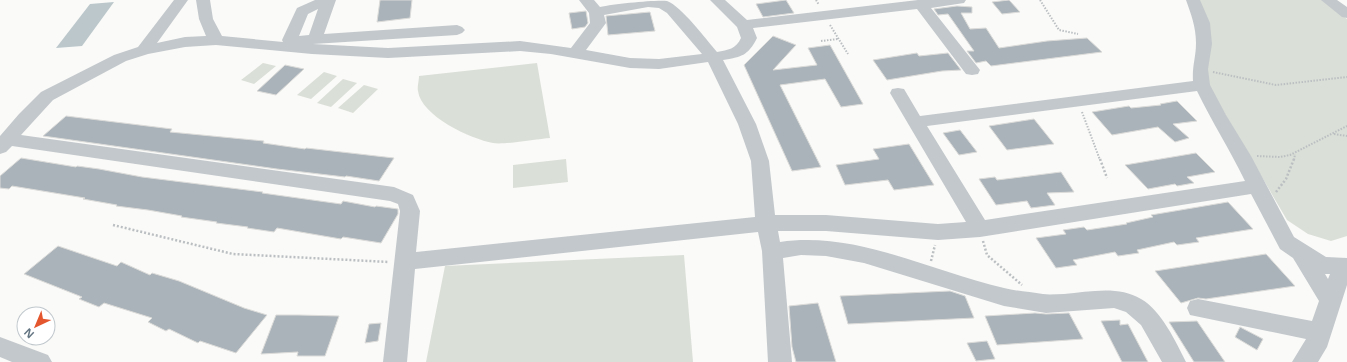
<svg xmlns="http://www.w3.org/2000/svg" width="1347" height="362" font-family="'Open Sans',sans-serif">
	<rect width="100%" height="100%" fill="#fafaf8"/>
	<path fill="#dadfd7" d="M 1196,0 L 1323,0 L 1347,19 L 1347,236 L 1331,241 L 1308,234 L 1287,220 L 1208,85 Z
		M 263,63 L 276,66 L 254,84 L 241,80 Z
		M 537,63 L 550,138 C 537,139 504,145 493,143 C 471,139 421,116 418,91 C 417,87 419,81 419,76 Z
		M 324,72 L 337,76 L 311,99 L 297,95 Z
		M 343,79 L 357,83 L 331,107 L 317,103 Z
		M 364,85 L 378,89 L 353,113 L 338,108 Z
		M 566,159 L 568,182 L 513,188 L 513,165 Z
		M 684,255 L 693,362 L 426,362 L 445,266 Z"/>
	<path fill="#bbc7cb" d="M 114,2 L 82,46 L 56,48 L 90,4 Z"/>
	<path fill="#aab3b9" stroke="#dcdcda" d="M 380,0 L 412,0 L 410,18 L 377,22 Z
		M 786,0 L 794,13 L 763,17 L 756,4 Z
		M 1009,0 L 1020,12 L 1002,14 L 992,2 Z
		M 957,6 L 972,7 L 972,13 L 961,13 L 970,29 L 986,28 L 999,48 L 1047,41 L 1087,38 L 1102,52 L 991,66 L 986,61 L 976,63 L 967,51 L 974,51 L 948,14 L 938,15 L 934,9 Z
		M 586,11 L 588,23 L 585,27 L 572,29 L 569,13 Z
		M 650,12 L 655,31 L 608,35 L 606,16 Z
		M 773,36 L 796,45 L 773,70 L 817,65 L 808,48 L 830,45 L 863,104 L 841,107 L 825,79 L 780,85 L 821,167 L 792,171 L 744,65 Z
		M 917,53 L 919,56 L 948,53 L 961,70 L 942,71 L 887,80 L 873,60 Z
		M 285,65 L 304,69 L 276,95 L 257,91 Z
		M 1177,101 L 1197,121 L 1173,124 L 1189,138 L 1175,142 L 1158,127 L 1112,135 L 1092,112 L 1129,106 L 1131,108 L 1161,105 L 1160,104 Z
		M 66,116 L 172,129 L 170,132 L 264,141 L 263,143 L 305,149 L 306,148 L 394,158 L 379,181 L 346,176 L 345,177 L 277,169 L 43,136 Z
		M 1034,119 L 1054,144 L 1007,150 L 989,126 Z
		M 960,130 L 977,152 L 959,155 L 943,133 Z
		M 909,144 L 934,185 L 894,190 L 888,180 L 845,185 L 836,165 L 879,159 L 873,149 Z
		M 1196,153 L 1215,172 L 1187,177 L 1194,183 L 1177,186 L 1175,184 L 1148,189 L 1125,165 Z
		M 21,158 L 76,167 L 77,166 L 99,169 L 142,177 L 263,192 L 262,193 L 341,204 L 343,201 L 375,207 L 376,206 L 398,209 L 398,214 L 381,243 L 343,237 L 341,239 L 277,228 L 274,232 L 247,228 L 248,227 L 216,223 L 217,222 L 181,217 L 182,216 L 148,210 L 116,206 L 117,205 L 83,199 L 85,198 L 12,186 L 9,189 L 0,188 L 0,176 Z
		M 1061,172 L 1074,192 L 1047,193 L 1055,205 L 1031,208 L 1027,201 L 996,205 L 979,179 L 995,177 L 997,180 Z
		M 1228,202 L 1253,229 L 1196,238 L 1199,242 L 1177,245 L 1174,242 L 1137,250 L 1139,253 L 1118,256 L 1115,252 L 1073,260 L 1077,265 L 1056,268 L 1036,238 L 1066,234 L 1063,230 L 1084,227 L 1087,230 L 1127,224 L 1126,223 L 1153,217 L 1151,215 Z
		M 58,246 L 117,266 L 121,262 L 150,275 L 152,273 L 179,281 L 244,308 L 267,315 L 236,353 L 200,341 L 198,343 L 169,329 L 166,331 L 148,322 L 152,318 L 104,303 L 99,307 L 79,299 L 82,297 L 24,274 Z
		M 1266,254 L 1295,286 L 1206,299 L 1198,298 L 1181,303 L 1155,271 Z
		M 950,291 L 965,296 L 974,318 L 848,324 L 840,296 Z
		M 818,303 L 836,362 L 796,362 L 792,347 L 789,306 Z
		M 1035,313 L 1046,314 L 1069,313 L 1083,339 L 997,345 L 985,316 Z
		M 276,315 L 298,315 L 339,316 L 325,356 L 297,356 L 298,352 L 261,354 Z
		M 1120,320 L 1120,325 L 1128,324 L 1148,362 L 1122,362 L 1101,321 Z
		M 1197,321 L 1225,362 L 1194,362 L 1169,322 Z
		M 381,323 L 378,341 L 365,343 L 369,324 Z
		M 1240,327 L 1263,339 L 1257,350 L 1235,337 Z
		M 987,341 L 995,359 L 976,361 L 967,343 Z"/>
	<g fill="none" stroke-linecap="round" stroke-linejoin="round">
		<path stroke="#bbbfc2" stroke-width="2" stroke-dasharray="1.5 1.5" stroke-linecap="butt" d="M 816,0 L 819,5
			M 1040,0 L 1059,30 L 1078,34
			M 830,25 L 848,54
			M 821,41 L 838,39
			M 1213,72 L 1276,85 L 1347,77
			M 1082,112 L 1100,160
			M 1334,134 L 1347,136
			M 1257,156 L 1280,157 L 1290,155 L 1347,126
			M 1294,160 L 1295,154"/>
		<path stroke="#bbbfc2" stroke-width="2.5" stroke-dasharray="2 2" stroke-linecap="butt" d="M 1100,159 L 1107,178
			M 1276,192 L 1286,179 L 1294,159
			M 113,225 L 233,254 L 389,262
			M 983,241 L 987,255 L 1022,285
			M 931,261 L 935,245"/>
		<path fill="#c3c8cc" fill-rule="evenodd" d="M 174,0 L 188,0 L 157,43 L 185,37 L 206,36 L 199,19 L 196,0 L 210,0 L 213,19 L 222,36 L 283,42 L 282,40 L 297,8 L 315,0 L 336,0 L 324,34 L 457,25 L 462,27 L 465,30 L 462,33 L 457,35 L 313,44 L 388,48 L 520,41 L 571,48 L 590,23 L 589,13 L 579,0 L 594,0 L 600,7 C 615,4 653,0 667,1 C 681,6 706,39 717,52 C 728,50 736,49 741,38 L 737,27 L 710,0 L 725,0 L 747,20 L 918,0 L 966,0 L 964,3 L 931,8 L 980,70 L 978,74 L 972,75 L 966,74 L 917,9 L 753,28 L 757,38 C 748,56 741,57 723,60 L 756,124 L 769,161 L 775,215 L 826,215 L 938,224 L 966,222 L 890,93 L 892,89 L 898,88 L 904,89 L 920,116 L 1193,81 C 1192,66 1196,57 1196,43 C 1196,27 1191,14 1186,0 L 1200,0 L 1210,23 L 1212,44 L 1208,69 L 1210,85 L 1226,115 L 1251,156 L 1294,237 L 1326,257 L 1347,258 L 1347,285 L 1327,347 L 1318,362 L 1292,362 L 1306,339 L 1190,315 L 1187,308 L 1190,301 L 1198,299 L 1312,321 L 1319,301 L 1293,258 L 1280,249 L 1251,194 L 980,237 L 938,240 L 826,231 L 778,231 L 780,242 C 857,231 930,271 1004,288 C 1016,291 1030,292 1043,294 C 1049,295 1057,294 1064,294 C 1089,292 1118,285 1141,299 C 1161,310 1176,342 1186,362 L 1162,362 L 1141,325 L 1126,312 L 1114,308 L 1046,313 L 1004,306 L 864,263 L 826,256 L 801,255 L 783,258 L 792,362 L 768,362 L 762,251 L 758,232 L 415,269 L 407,362 L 383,362 L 400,211 L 398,204 L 390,201 L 12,146 L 6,152 L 0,154 L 0,136 L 19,114 L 41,92 L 114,55 L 138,47 ZM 648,7 L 659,8 L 667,13 L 702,54 L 659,59 L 630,58 L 586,50 L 606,23 L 604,15 ZM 318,9 L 309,35 L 299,36 L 308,14 ZM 216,45 L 312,54 L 388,58 L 520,51 L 551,54 L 630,68 L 659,69 L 708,62 L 738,124 L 751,161 L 755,217 L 416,252 L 420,211 L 413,195 L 394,187 L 21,135 L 53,100 L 126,61 L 148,54 L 185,47 ZM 1197,91 C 1212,122 1230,150 1245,181 L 985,220 L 927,126 ZM 1325,274 L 1330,274 L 1328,279 Z
			M 1321,0 L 1337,0 L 1347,7 L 1347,18 L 1342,17 Z
			M 0,337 L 48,355 L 52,362 L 12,362 L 0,357 Z"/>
	</g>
	<g transform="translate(36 326) rotate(224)"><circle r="19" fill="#ffffff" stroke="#c1c8cd"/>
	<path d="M0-3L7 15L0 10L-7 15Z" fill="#e4572e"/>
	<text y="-6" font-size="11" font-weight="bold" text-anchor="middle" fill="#657683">N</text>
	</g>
</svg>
